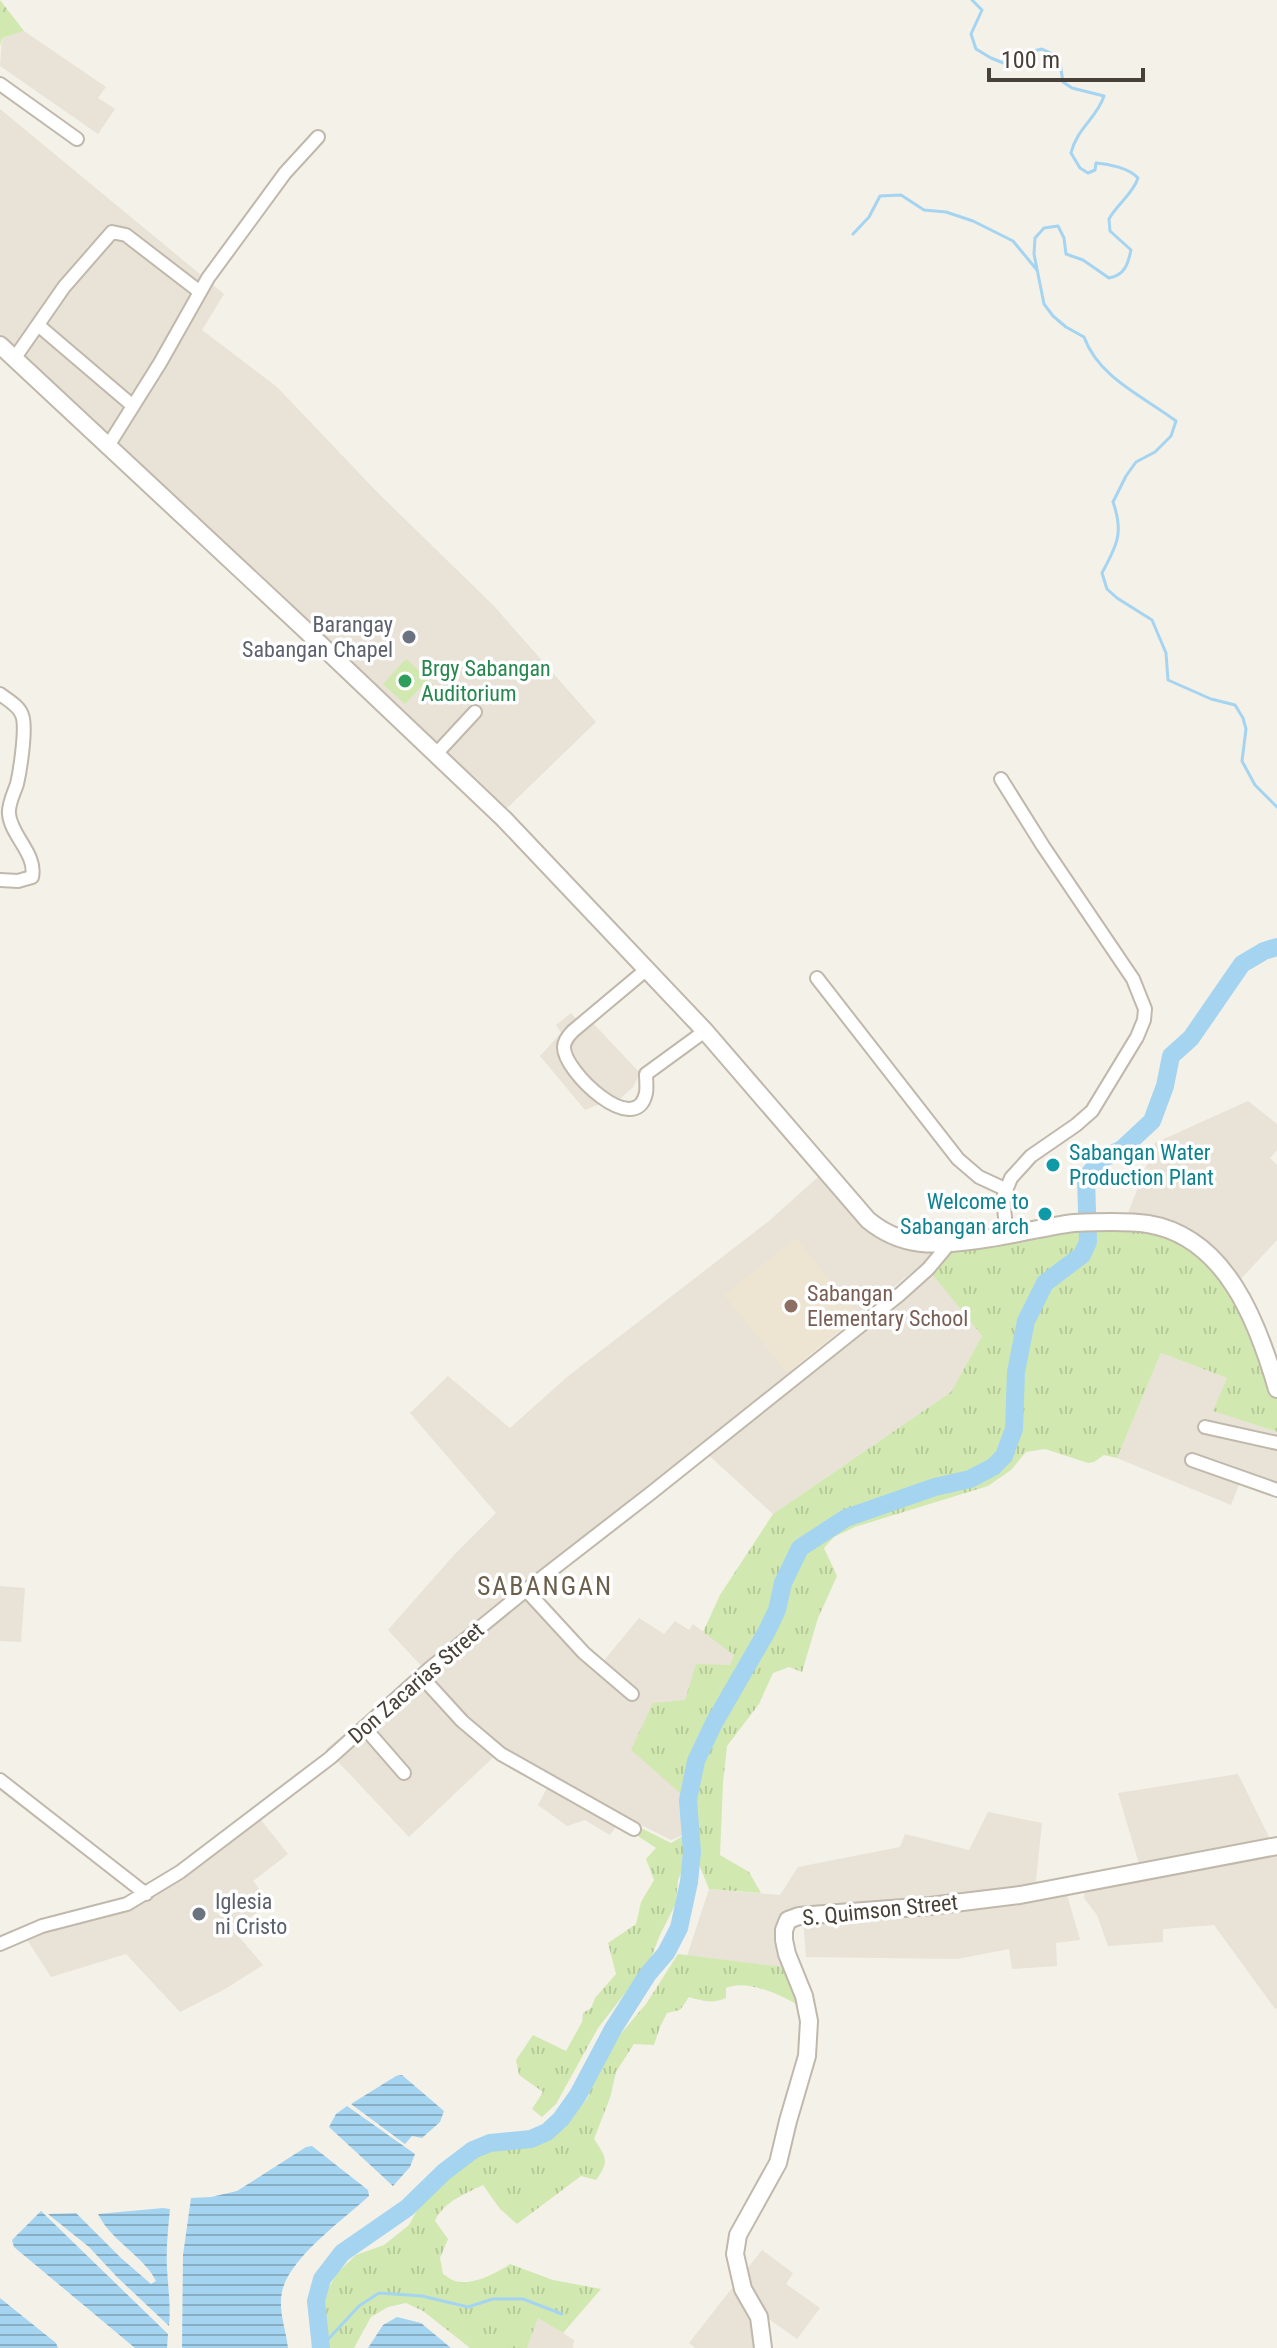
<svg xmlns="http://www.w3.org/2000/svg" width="1277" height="2348" font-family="'Roboto Condensed',sans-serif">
	<defs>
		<pattern id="grass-tufts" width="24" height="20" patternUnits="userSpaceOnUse" patternTransform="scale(2)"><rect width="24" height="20" fill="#d1e9b1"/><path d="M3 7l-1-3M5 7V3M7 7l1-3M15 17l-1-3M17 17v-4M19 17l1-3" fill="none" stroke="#b5c999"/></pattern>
		<pattern id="forest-crowns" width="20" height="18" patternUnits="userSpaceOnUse" patternTransform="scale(2)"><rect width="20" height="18" fill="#d1e9b1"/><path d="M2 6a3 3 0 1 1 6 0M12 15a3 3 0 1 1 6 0" fill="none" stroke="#b5c999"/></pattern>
		<pattern id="water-rules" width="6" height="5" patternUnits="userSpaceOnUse" patternTransform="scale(2)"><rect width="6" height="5" fill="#a5d4f1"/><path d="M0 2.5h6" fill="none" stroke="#88aec4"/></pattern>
	</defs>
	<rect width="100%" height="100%" fill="#f4f1e9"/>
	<path fill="#e8e2d7" d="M 24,31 L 106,87 L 98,98 L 115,109 L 98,134 L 0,66 L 2,38 Z
		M 0,109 L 224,294 L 202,330 L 277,387 L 378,493 L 493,605 L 596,722 L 504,811 L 0,336 Z
		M 571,1013 L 581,1025 L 589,1019 L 640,1073 L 633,1087 L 613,1105 L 605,1102 L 585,1110 L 540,1056 L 561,1033 L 556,1025 Z
		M 1248,1101 L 1277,1124 L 1277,1150 L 1270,1158 L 1277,1165 L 1277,1240 L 1238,1282 L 1220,1257 L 1195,1234 L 1163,1221 L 1127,1216 L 1155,1143 Z
		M 828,1168 L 865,1209 L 897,1233 L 944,1241 L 934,1255 L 820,1345 L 715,1439 L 927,1267 L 982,1336 L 951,1392 L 773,1514 L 703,1450 L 530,1585 L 588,1650 L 602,1663 L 639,1618 L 664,1634 L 675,1621 L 689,1630 L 693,1624 L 734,1655 L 688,1800 L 688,1833 L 671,1840 L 623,1816 L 610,1835 L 585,1820 L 567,1826 L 538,1805 L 553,1777 L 503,1748 L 409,1837 L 326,1749 L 424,1669 L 388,1630 L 454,1555 L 496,1513 L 410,1413 L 448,1376 L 510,1428 L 567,1377 L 769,1221 Z
		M 1161,1353 L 1227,1378 L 1214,1411 L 1277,1432 L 1277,1489 L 1242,1477 L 1231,1505 L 1117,1458 Z
		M 0,1586 L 25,1588 L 21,1642 L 0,1641 Z
		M 1238,1774 L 1270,1839 L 1140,1867 L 1118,1793 Z
		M 254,1811 L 288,1854 L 253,1881 L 269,1902 L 234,1931 L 263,1965 L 225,1989 L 180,2012 L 126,1954 L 51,1977 L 24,1935 L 141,1895 Z
		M 988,1812 L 1042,1823 L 1035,1889 L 790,1917 L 792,1950 L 802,1970 L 687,1956 L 709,1889 L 780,1895 L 798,1867 L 900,1847 L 905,1834 L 969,1850 Z
		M 1277,1843 L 1277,2008 L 1275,2009 L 1214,1925 L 1163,1929 L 1163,1942 L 1108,1946 L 1097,1915 L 1084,1898 L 1085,1886 Z
		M 1066,1891 L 1080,1940 L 1056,1943 L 1057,1966 L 1012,1969 L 1009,1949 L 957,1959 L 806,1957 L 803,1920 Z
		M 762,2250 L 793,2273 L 786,2284 L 820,2308 L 797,2339 L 759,2312 L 757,2348 L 695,2348 L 689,2343 Z
		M 538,2317 L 574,2340 L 573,2348 L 527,2348 Z"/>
	<path fill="#ede5d2" d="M 796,1238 L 859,1316 L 787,1373 L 724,1295 Z"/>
	<path fill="url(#grass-tufts)" d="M 1159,1223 L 1225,1272 L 1277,1395 L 1277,1432 L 1213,1411 L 1227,1378 L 1161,1353 L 1117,1458 L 1104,1455 L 1094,1462 L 1088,1463 L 1045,1449 L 1026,1452 L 1011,1470 L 988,1486 L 855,1527 L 834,1537 L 824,1548 L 837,1576 L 818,1618 L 802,1672 L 789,1667 L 773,1673 L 759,1704 L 727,1746 L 723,1783 L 720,1855 L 749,1872 L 761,1893 L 709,1889 L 688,1836 L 688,1856 L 678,1880 L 676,1903 L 659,1937 L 650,1961 L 598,2028 L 556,2104 L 542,2117 L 532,2109 L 543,2092 L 519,2075 L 516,2060 L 533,2035 L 566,2051 L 582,2022 L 583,2013 L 591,2008 L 595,1998 L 616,1974 L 608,1943 L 636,1924 L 641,1902 L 654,1880 L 646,1859 L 656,1848 L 618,1823 L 621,1818 L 671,1843 L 688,1833 L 688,1800 L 631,1750 L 653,1703 L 685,1700 L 696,1664 L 730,1665 L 734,1655 L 703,1632 L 720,1595 L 773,1514 L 951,1392 L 982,1336 L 929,1270 L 956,1240 Z
		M 678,1954 L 798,1969 L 805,2009 C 785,1997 748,1978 726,1988 L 726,1998 C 713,2004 702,2001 689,1997 L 680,2010 L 667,2013 L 660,2027 L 654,2045 L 634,2044 L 616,2072 L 610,2098 L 594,2139 C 606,2157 610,2161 596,2180 L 581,2176 L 517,2224 L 500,2209 L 483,2185 C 465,2194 443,2202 435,2221 L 448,2239 L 440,2258 L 443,2274 C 447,2276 451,2280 455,2281 C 472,2286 497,2273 510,2264 L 553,2280 L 601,2289 L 563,2333 L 538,2318 L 527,2348 L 470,2348 L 423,2311 L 406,2303 L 388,2307 L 371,2317 L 354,2348 L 326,2348 L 322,2324 L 324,2296 L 337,2273 L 356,2255 L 384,2245 L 409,2225 L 420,2205 L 440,2187 L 471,2149 L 487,2147 L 500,2149 L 516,2148 L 531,2144 L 551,2135 L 569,2120 L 587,2099 L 608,2046 L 623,2031 L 646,2004 Z"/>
	<path fill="url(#forest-crowns)" d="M 0,0 L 24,31 L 2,38 L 0,46 Z"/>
	<path fill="#d1e9b1" d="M 406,659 L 428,679 L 405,704 L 383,684 Z"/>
	<path fill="url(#water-rules)" d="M 402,2075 L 444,2111 L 440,2122 L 422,2138 L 412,2136 L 405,2144 L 351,2104 L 396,2076 Z
		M 347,2106 L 415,2154 L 410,2167 L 393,2186 L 329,2127 L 336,2114 Z
		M 312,2146 L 368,2190 L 369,2196 C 344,2219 288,2259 282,2292 C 278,2311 286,2329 288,2348 L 182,2348 L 183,2255 L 191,2198 L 211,2197 L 237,2191 L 306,2147 Z
		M 163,2208 L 170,2209 C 168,2229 166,2248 167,2268 C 168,2288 171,2306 169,2326 L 117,2277 L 89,2247 L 48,2214 L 76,2213 L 121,2258 L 151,2284 L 156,2281 C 144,2256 112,2242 98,2214 Z
		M 41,2211 L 168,2334 L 167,2348 L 135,2348 L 14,2247 L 12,2240 Z
		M 0,2298 L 56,2343 L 58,2348 L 0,2348 Z
		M 397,2317 L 421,2323 L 451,2348 L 368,2348 L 383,2325 Z"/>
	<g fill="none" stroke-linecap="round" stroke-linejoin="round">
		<path stroke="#a5d4f1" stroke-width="3" d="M 972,0 L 982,10 L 971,34 L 976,49 L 991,58 L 1011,66 L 1023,62 L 1029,52 L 1042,49 L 1059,57 L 1063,82 L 1072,88 L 1104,96 C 1097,118 1077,128 1071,153 L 1080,168 L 1088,173 L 1095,170 L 1096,163 C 1109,164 1129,168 1138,178 C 1133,194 1117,204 1109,219 L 1110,231 L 1131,250 C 1128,264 1125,275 1109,278 L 1083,260 L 1066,254 L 1064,238 L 1058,226 L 1044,228 L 1035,238 L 1034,254 L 1044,304 L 1053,316 L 1066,327 L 1084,337 C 1099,378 1143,396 1176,421 L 1171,436 L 1155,452 L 1136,462 L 1126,476 L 1113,502 C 1124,533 1117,545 1102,573 L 1107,589 L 1117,598 L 1152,620 L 1166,653 L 1168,680 L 1211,699 L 1235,705 L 1243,718 L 1246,729 L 1242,761 L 1255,785 L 1277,807
			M 853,234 L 869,217 L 880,196 L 901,195 L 924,210 L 946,212 L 973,221 L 1013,241 L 1037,270
			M 321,2347 L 359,2306 L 379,2293 L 422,2296 L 468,2307 L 493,2299 L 523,2299 L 562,2314"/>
		<path stroke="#a5d4f1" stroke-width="18" d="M 321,2348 L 316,2301 L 322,2279 L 342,2253 L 407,2208 L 444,2172 L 473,2150 L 490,2143 L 531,2139 L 547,2132 L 561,2119 L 578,2095 L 613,2029 L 648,1974 L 666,1953 L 679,1928 L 689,1882 L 692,1852 L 688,1800 L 696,1761 L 714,1723 L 767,1631 L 777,1610 L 783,1583 L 800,1548 L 846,1518 L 935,1487 L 970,1479 L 993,1467 L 1004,1456 L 1014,1429 L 1016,1372 L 1026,1321 L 1045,1283 L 1082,1255 L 1088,1242 L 1086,1178 L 1100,1160 L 1122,1149 L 1152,1121 L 1165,1086 L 1171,1056 L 1191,1038 L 1242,964 L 1264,951 L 1277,947"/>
		<g stroke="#c0b8ab" stroke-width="16">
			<path id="minor" d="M 0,84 L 77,139
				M 38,325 L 133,406
				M 14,359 L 64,287 L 112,232 L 126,235 L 200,292
				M 108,446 L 160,363 L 208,278 L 285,173 L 318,137
				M 0,694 C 8,700 19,706 22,715 C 27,727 20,771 17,784 C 14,793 8,804 9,814 C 11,836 37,854 32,877 L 18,881 L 0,880
				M 436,754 L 475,712
				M 1001,779 L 1043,846 L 1133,979 L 1145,1009 L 1144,1020 L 1137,1037 L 1092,1111 L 1076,1125 L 1031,1156 L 1011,1178 L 1003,1198 L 1007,1237
				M 647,969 L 573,1031 C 569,1035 564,1042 564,1047 C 563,1071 636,1140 646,1093 C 647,1087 646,1080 646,1074 L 705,1031
				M 817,978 L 958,1159 L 979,1177 L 1005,1189
				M 1205,1427 L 1277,1443
				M 1192,1460 L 1277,1490
				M 526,1590 L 584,1653 L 632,1694
				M 421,1676 L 462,1721 L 501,1754 L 634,1829
				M 364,1727 L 404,1773
				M 0,1780 L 146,1894
				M 0,1944 L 42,1926 L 127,1904 L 180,1872 L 330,1758 L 428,1670 L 526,1590 L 651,1493 L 899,1295 L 928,1269 L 949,1244"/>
		</g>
		<g stroke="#c0b8ab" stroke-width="20">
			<path id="tertiary" d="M 0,345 L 300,625 L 504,819 L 705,1031 L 868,1220 C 902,1248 935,1246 978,1240 C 1010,1236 1042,1227 1074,1223 C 1094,1222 1129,1221 1148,1224 C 1226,1237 1258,1323 1277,1389
				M 763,2348 L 759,2317 L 743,2289 L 735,2254 L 738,2235 L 778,2163 L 788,2121 L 807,2056 L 809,2021 L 804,1996 L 787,1954 L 784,1940 L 784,1930 L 788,1920 L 799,1916 L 930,1906 L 1020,1895 L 1277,1846"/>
		</g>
		<use href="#minor" stroke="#fff" stroke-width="12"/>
		<use href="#tertiary" stroke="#fff" stroke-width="16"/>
	</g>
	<g fill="#6b7280" stroke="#fff" stroke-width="3">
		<circle cx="409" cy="637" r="8"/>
		<circle cx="199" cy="1914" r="8"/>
	</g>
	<circle fill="#2e9e5b" stroke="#fff" stroke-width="3" cx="405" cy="681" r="8"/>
	<g fill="#0f9aa8" stroke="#fff" stroke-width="3">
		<circle cx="1053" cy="1165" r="8"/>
		<circle cx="1045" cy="1214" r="8"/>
	</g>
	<circle fill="#8d6e63" stroke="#fff" stroke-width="3" cx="791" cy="1306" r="8"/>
	<g text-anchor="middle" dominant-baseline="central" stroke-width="7" stroke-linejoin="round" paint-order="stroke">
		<g font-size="22" fill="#5b616d" stroke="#fff" text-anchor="end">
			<text x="393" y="624">Barangay<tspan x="393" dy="25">Sabangan Chapel</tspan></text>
			<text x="215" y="1901" text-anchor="start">Iglesia<tspan x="215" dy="25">ni Cristo</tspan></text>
		</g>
		<g font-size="22" fill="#27864d" stroke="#fff" text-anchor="start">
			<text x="421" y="668">Brgy Sabangan<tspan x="421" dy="25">Auditorium</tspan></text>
		</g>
		<g font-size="22" fill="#0d838f" stroke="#fff" text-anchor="start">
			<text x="1069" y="1152">Sabangan Water<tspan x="1069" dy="25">Production Plant</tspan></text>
			<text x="1029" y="1201" text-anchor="end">Welcome to<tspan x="1029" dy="25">Sabangan arch</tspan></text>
		</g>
		<g font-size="22" fill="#785e54" stroke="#fff" text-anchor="start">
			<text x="807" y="1293">Sabangan<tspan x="807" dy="25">Elementary School</tspan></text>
		</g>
		<g font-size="22" fill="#484137" stroke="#fff">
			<text transform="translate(416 1683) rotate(-41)">Don Zacarias Street</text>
			<text transform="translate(880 1910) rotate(-6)">S. Quimson Street</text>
		</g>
		<g font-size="26" letter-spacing="2" fill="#6b5f4e" stroke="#fff">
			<text x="545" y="1586">SABANGAN</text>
		</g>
	</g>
	<path d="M989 68v12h154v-12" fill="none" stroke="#484137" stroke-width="4"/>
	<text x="1001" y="68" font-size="24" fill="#484137" stroke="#ffffff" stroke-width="6" paint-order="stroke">100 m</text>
</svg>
